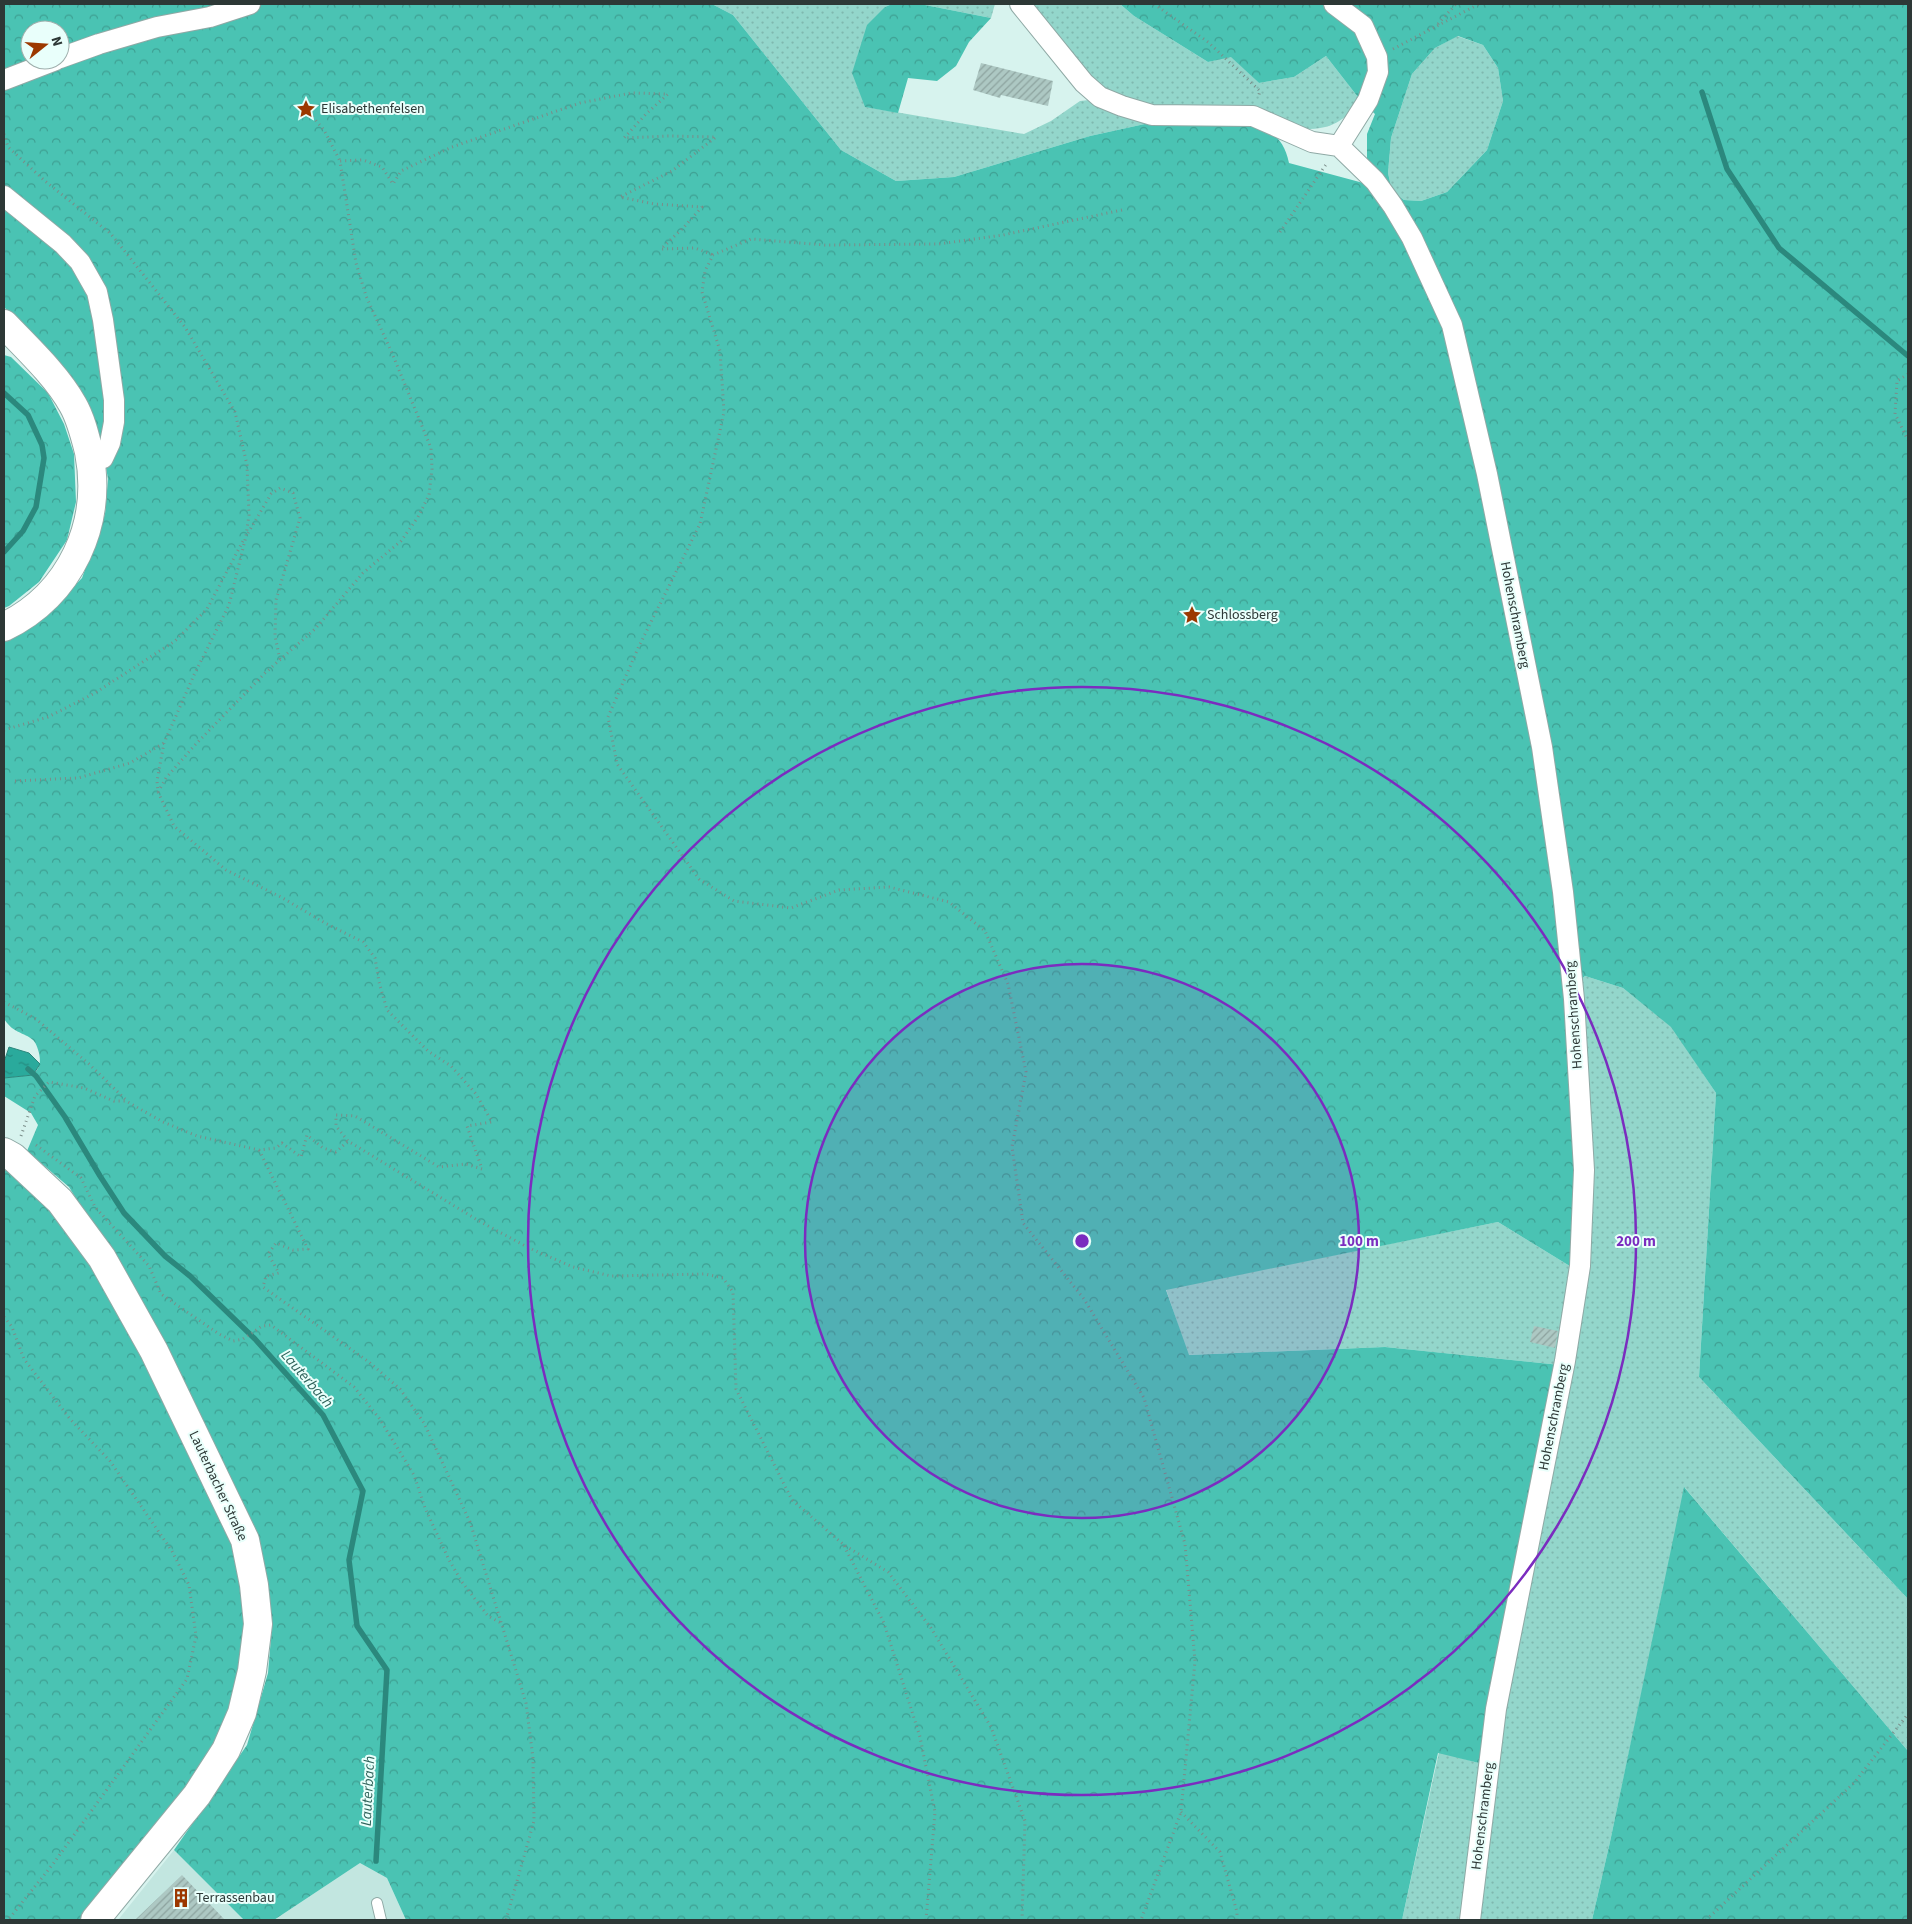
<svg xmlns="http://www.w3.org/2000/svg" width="1912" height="1924" font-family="'Source Sans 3',sans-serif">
	<defs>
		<pattern id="grass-dots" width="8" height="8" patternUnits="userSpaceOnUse" patternTransform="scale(1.25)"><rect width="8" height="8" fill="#93d6cb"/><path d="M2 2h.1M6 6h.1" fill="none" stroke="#7fb8af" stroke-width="1.8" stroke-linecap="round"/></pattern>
		<pattern id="forest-crowns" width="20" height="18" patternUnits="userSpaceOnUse" patternTransform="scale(1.25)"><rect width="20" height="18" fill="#4ac3b3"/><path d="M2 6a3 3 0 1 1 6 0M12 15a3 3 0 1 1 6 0" fill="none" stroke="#3e9f92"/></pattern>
		<pattern id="water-ripples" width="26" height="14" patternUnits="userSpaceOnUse" patternTransform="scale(1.25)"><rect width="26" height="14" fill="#2aaa9c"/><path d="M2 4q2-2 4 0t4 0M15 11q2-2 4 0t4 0" fill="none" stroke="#248b80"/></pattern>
		<pattern id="building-hatch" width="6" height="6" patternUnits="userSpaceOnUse" patternTransform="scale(1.25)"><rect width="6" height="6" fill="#adc8c3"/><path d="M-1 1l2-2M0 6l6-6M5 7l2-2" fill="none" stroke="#8da39f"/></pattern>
	</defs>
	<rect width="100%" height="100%" fill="#d7f3ee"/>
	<path fill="#c2e6e0" d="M 174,1850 L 244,1920 L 118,1920 Z
		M 360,1863 L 387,1878 L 406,1920 L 274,1920 Z"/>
	<path fill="url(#grass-dots)" d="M 712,4 L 892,4 L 885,7 L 866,107 L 1024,134 L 1051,121 L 1080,101 L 1089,100 L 1163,120 L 1090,136 L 954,177 L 896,181 L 841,150 L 733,15 Z
		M 920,4 L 995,4 L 991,18 Z
		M 1026,4 L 1120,4 L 1134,16 L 1208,62 L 1231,56 L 1259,83 L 1294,77 L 1326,56 L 1361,101 C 1341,123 1331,130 1300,129 L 1147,107 L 1109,96 Z
		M 1457,36 L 1483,45 L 1498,68 L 1503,101 L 1487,150 L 1447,192 L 1421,201 L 1404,200 L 1392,191 L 1388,173 L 1391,138 L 1412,74 L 1435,48 Z
		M 1585,976 L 1623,988 L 1672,1027 L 1716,1093 L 1699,1377 L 1908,1599 L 1908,1751 L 1685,1488 L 1610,1842 L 1592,1920 L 1402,1920 L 1439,1752 L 1479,1763 L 1560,1365 L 1385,1347 L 1188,1355 L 1166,1289 L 1498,1222 L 1573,1268 L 1566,991 Z"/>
	<path fill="url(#forest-crowns)" fill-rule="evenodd" d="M 4,4 L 712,4 L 733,15 L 841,150 L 896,181 L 954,177 L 1090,136 L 1163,120 L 1262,125 C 1278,137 1285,144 1289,163 L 1367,184 L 1367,134 L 1375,114 L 1361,101 L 1326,56 L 1294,77 L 1259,83 L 1231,57 L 1208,62 L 1134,16 L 1120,4 L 1908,4 L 1908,1599 L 1699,1377 L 1716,1093 L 1671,1027 L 1623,988 L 1585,976 L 1566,992 L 1577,1175 L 1573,1268 L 1498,1222 L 1166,1290 L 1189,1355 L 1385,1347 L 1560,1365 L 1479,1763 L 1438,1753 L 1402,1920 L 406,1920 L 387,1878 L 360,1863 L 274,1920 L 244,1920 L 174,1850 L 247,1745 L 268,1673 L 272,1626 L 258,1537 L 102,1241 L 69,1187 L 27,1151 L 38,1125 L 31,1113 L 4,1096 L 4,1078 L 33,1075 C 40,1067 41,1063 39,1053 C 35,1036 29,1038 15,1030 C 11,1028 7,1023 4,1019 L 4,641 L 42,619 L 82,578 L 105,514 L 108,479 L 102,444 L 91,409 L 69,373 L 4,307 ZM 30,30 L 60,30 L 60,60 L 30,60 ZM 1458,36 L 1483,45 L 1498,68 L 1503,101 L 1487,150 L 1447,192 L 1421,201 L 1404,200 L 1392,191 L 1388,173 L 1391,138 L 1412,74 L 1435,48 Z
		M 892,4 L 920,4 L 991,18 L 969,42 L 956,66 L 937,81 L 908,78 L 898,113 L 865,107 L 852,73 L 867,25 L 885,7 Z
		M 4,355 L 11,357 L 48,393 L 64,424 L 74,454 L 76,502 L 67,540 L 39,582 L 9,606 L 4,608 Z
		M 4,1170 L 12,1171 L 60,1210 L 114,1298 L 237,1544 L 252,1622 L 229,1720 L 192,1789 L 90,1920 L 4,1920 Z
		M 1684,1487 L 1908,1751 L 1908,1920 L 1592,1920 L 1610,1842 Z"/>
	<path fill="url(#water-ripples)" stroke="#2b887d" d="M 9,1047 L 29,1053 L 40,1064 L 33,1075 L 4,1078 L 4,1062 Z"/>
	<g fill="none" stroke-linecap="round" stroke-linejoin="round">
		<path stroke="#2b887d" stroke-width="5.5" d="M 1702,92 L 1727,169 L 1779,248 L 1908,356
			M 4,393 L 28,415 L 42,445 L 44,458 L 36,507 L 23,531 L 4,552
			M 28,1069 L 36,1076 L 65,1117 L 100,1176 L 124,1213 L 165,1256 L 190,1276 L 255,1339 L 323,1415 L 363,1491 L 349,1560 L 357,1626 L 387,1670 L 376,1861"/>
	</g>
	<path fill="url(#building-hatch)" d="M 981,63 L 1053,81 L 1048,106 L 1001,95 L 1000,98 L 973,90 Z
		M 1534,1326 L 1558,1331 L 1555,1348 L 1530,1342 Z
		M 182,1875 L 225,1920 L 135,1920 Z"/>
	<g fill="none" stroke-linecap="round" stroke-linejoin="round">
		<g stroke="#8fa9a5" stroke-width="12">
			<path id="service" d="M 377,1903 L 381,1920"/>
		</g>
		<g stroke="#8fa9a5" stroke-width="22">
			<path id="minor" d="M 1020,4 L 1084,83 L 1100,97 L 1122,106 L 1152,115 L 1253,116 L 1312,142 L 1339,146
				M 1334,4 L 1363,26 L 1377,57 L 1378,72 L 1368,100 L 1339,146
				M 60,58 L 99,44 L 157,27 L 210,17 L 250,4
				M 4,80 L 56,60
				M 1339,146 L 1375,181 L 1393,206 L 1412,238 L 1452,325 L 1487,474 L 1542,747 L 1563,892 L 1574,999 L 1584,1170 L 1580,1266 L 1565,1361 L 1496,1709 L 1470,1920
				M 4,196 L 63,244 L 80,262 L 97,292 L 103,320 L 114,400 L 114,422 L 110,443 L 103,458 L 91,461"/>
		</g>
		<g stroke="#8fa9a5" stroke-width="30">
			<path id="secondary" d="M 4,324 C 27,348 57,376 73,405 C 81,419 85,436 89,452 C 103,524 71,594 4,627
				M 4,1152 L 13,1157 L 60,1201 L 102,1258 L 154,1351 L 245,1540 L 254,1585 L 258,1624 L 252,1671 L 242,1713 L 226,1750 L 197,1795 L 95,1920"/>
		</g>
		<path stroke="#7a8d89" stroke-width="3" stroke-dasharray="1 4" stroke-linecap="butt" d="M 1154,4 L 1208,42 L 1260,91 L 1258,98
			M 1438,24 L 1456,4
			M 1393,49 L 1479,4
			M 306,109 L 324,130 L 340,161
			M 4,134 L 8,147 L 45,181 L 111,234 L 185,327 L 235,412 L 247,465 L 249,515 L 246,536 L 229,605 L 194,675 L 164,743 L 157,781 L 158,792 L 174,826 L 226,870 L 281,897 L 325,923 L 363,942 L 375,958 L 379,982 L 387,1010 L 428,1051 L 451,1066 L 476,1094 L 492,1122 L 467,1126 L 482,1169 L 466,1164 L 439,1167 L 355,1116 L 336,1115 L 336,1126 L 348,1141 L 479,1221 L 529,1248 L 573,1267 L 611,1276 L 705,1274 L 723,1278 L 733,1292 L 736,1389 L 792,1500 L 844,1545 L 888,1572 L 931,1628 L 991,1727 L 1025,1821 L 1022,1920
			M 1122,210 L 1003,235 L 939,244 L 825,245 L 751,239 L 713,255 L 705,271 L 702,292 L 720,351 L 724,412 L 700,524 L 639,646 L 608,717 L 617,764 L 699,879 L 734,901 L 791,908 L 839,890 L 889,887 L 949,902 L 985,931 L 1008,984 L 1026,1072 L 1012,1147 L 1023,1223 L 1084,1299 L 1144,1398 L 1185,1544 L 1195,1661 L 1181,1812 L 1141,1920
			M 1280,232 L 1327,163
			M 1908,374 L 1897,381 L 1895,414 L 1908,440
			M 248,533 L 271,494 L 280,488 L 293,493 L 300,518 L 276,600 L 275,636 L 280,660
			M 4,730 L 48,717 L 95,693 L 175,641 L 207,609 L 243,541
			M 15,781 L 78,778 L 130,763 L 164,743
			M 158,792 L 166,778 L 195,745 L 265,673 L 315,629 L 363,573 L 401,541 L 418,517 L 429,495 L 432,469 L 431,448 L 392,353 L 366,296 L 356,263 L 340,161 L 363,160 L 382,167 L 393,184 L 401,171 L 452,147 L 580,103 L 631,93 L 668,94 L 646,114 L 624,138 L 668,136 L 716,137 L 672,171 L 620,197 L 654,204 L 702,207 L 683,228 L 661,249 L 695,248 L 713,255
			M 4,1002 L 36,1019 L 89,1064 L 126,1100
			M 21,1136 L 35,1096 L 49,1082 L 84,1088 L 114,1101 L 126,1101 L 163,1122 L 197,1136 L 259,1150 L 276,1148 L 282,1143 L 301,1157 L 307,1135 L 323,1148 L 336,1152 L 348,1141
			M 36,1145 L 81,1178 L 95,1207 L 149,1266 L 161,1294 L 219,1334 L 233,1341 L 243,1339 L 262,1326 L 271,1325 L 354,1387 L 379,1418 L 414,1475 L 425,1508 L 449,1560 L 462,1582 L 488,1616 L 501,1623
			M 259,1150 L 308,1249 L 293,1250 L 276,1243 L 268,1254 L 279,1273 L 266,1276 L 263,1287 L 369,1362 L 400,1389 L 424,1423 L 470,1522 L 526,1703 L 533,1758 L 534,1821 L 506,1920
			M 4,1317 L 12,1327 L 24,1359 L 70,1419 L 110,1461 L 172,1551 L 189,1585 L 196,1636 L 187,1679 L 53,1864 L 8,1920
			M 844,1546 L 884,1623 L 920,1737 L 935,1812 L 926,1920
			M 1181,1812 L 1220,1852 L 1237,1912 L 1237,1920
			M 1706,1920 L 1854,1783 L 1908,1714"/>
		<use href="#service" stroke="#fff" stroke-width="10"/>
		<use href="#minor" stroke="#fff" stroke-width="20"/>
		<use href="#secondary" stroke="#fff" stroke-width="28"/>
	</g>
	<circle cx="1082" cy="1241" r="277" fill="#7b2cbf" fill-opacity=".12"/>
	<g fill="none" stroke="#7b2cbf" stroke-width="2.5">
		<circle cx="1082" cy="1241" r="277"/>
		<circle cx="1082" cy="1241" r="554"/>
	</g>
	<defs>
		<g id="sight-bare" transform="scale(1.5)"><path d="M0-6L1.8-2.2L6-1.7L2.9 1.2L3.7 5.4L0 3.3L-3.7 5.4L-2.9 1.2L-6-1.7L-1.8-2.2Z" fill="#9c3800" stroke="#e9fffb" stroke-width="2.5" paint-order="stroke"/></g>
		<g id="building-bare" transform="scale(1.5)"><path d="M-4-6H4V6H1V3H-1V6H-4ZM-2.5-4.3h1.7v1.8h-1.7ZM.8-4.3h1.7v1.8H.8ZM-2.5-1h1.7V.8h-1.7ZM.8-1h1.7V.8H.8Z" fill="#9c3800" stroke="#e9fffb" stroke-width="2.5" paint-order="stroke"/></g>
	</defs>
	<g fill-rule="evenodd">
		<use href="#sight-bare" x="306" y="109"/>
		<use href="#sight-bare" x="1192" y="615"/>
		<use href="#building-bare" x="181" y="1898"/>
	</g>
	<g text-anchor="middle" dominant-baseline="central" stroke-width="4" stroke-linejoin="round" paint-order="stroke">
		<g font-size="14" fill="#2d3836" stroke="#e9fffb" text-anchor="start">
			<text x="321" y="109">Elisabethenfelsen</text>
			<text x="1207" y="615">Schlossberg</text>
			<text x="196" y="1898">Terrassenbau</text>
		</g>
		<g font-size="14" fill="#2d3836" stroke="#e9fffb">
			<text transform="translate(1515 615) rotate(79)">Hohenschramberg</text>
			<text transform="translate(1574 1015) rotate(-94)">Hohenschramberg</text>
			<text transform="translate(1554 1417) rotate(-79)">Hohenschramberg</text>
			<text transform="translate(218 1486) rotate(65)">Lauterbacher Straße</text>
			<text transform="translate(1483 1816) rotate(-83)">Hohenschramberg</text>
		</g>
		<g font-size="15" font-style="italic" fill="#2e6159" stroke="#e9fffb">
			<text transform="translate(307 1379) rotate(49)">Lauterbach</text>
			<text transform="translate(368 1791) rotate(-87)">Lauterbach</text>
		</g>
	</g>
	<circle cx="1082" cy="1241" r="8" fill="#7b2cbf" stroke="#e9fffb" stroke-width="2.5"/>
	<g font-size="15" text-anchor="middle" font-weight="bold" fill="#7b2cbf" stroke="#e9fffb" stroke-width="4" stroke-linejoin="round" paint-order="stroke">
		<text x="1359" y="1246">100 m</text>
		<text x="1636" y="1246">200 m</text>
	</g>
	<rect width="1912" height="1924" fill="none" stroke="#2d3836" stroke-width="10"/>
	<g transform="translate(45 45) rotate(73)"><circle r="24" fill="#e9fffb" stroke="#9eafac"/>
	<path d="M0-4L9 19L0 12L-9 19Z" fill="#9c3800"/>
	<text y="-8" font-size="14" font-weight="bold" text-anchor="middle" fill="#2d3836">N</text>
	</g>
</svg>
